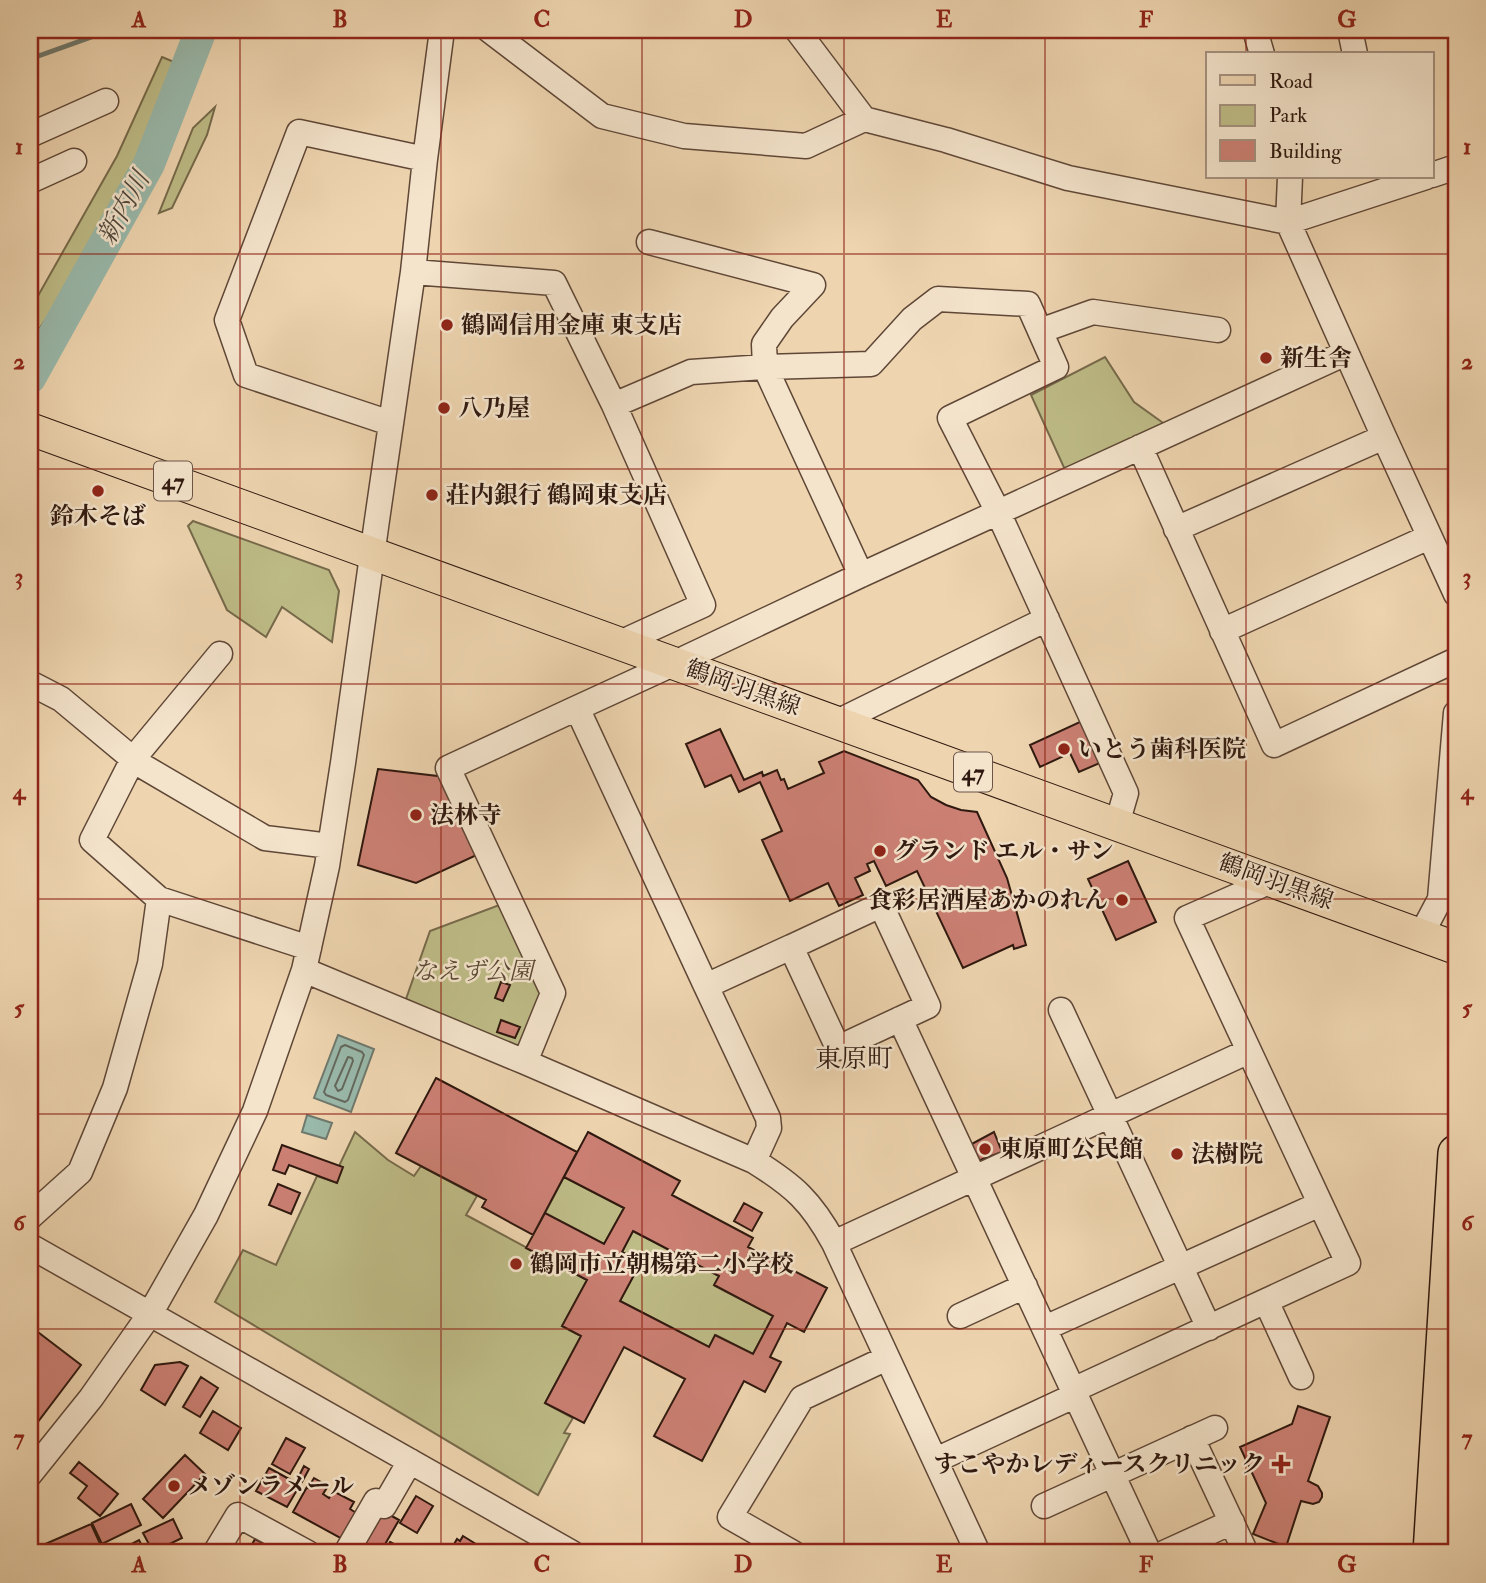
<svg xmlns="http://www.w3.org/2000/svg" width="1486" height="1583" font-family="'IM FELL Double Pica','Noto Serif JP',serif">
	<rect width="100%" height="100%" fill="#eed5b0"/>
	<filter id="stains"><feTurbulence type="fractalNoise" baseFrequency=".00286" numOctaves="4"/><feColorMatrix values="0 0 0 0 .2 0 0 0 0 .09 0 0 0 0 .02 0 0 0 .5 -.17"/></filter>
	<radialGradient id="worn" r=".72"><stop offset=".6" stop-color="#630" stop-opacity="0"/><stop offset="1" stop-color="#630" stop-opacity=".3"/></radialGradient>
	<path fill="#bebc87" stroke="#766a4b" stroke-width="2" d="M 162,57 L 179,64 L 139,168 L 96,243 L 65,292 L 30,342 L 30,310 L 117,156 Z
		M 215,107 L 207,135 L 172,208 L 159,213 L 193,128 Z
		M 1105,357 L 1134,402 L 1166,425 L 1066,472 L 1031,395 Z
		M 193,521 L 329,570 L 339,591 L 332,642 L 282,607 L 266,637 L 227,610 L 188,526 Z
		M 502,904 L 545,996 L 522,1053 L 406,999 L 430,931 Z
		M 355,1132 L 388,1160 L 414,1176 L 421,1166 L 477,1196 L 466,1215 L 587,1280 L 562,1326 L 581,1336 L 545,1403 L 573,1418 L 564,1433 L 570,1434 L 538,1495 L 215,1302 L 243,1250 L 276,1265 L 317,1176 L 337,1183 L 339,1166 Z
		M 564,1177 L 624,1208 L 604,1244 L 545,1213 Z
		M 633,1231 L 719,1276 L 715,1286 L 773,1316 L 753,1354 L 716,1335 L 709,1347 L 620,1301 L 641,1262 L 622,1252 Z"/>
	<path fill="#99b9ab" stroke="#6f796d" stroke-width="2" d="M 338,1035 L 374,1049 L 351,1112 L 314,1098 Z
		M 307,1115 L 332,1123 L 326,1139 L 302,1132 Z"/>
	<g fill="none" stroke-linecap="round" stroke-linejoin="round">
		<path stroke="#64685d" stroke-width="2" d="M 345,1045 L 362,1052 L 364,1055 L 348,1100 L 345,1102 L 326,1095 L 324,1092 L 341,1047 Z
			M 348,1057 L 352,1058 L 353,1061 L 342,1089 L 338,1091 L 335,1086 Z"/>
		<path stroke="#6f796d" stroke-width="5" d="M 30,59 L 111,30"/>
		<path stroke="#99b9ab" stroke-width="32" d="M 30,378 L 149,164 L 201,30"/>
	</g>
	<path fill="#cc8074" stroke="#2f180f" stroke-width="2" fill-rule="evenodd" d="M 1082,721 L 1102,762 L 1079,772 L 1070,753 L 1040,767 L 1030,745 Z
		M 720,729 L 744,780 L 762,772 L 763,776 L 777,770 L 781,780 L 784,779 L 788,789 L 824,773 L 819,762 L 844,751 L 918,780 L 931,797 L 946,805 L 961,810 L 977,812 L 1007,878 L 1026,945 L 1014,949 L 1013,945 L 963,968 L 917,871 L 886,886 L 874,861 L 867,864 L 870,871 L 855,878 L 863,895 L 839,906 L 828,883 L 790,901 L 762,840 L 782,831 L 760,782 L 739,792 L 731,775 L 705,787 L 686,744 Z
		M 378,769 L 446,777 L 481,853 L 416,883 L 358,865 Z
		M 1128,861 L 1156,922 L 1116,940 L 1088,879 Z
		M 501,982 L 510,985 L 503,1001 L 495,998 Z
		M 501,1020 L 520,1027 L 515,1038 L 497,1032 Z
		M 436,1078 L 577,1152 L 533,1235 L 482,1207 L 486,1200 L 396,1153 Z
		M 588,1132 L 680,1181 L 672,1195 L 753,1238 L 748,1247 L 827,1288 L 804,1332 L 787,1323 L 770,1357 L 781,1362 L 765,1392 L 744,1381 L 702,1461 L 654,1436 L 685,1379 L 624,1347 L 584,1423 L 545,1403 L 581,1336 L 562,1326 L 587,1280 L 526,1248 L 545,1213 L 604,1244 L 624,1208 L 564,1177 ZM 633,1231 L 719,1276 L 714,1285 L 773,1316 L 753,1354 L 715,1335 L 709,1347 L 620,1301 L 641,1262 L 622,1252 Z
		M 994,1132 L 1002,1152 L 975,1162 L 968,1146 Z
		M 282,1145 L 343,1167 L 337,1183 L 289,1165 L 285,1174 L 273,1170 Z
		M 278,1184 L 300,1193 L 291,1214 L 269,1205 Z
		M 744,1203 L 762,1213 L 752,1231 L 734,1221 Z
		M 30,1326 L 81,1365 L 34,1427 L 30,1424 Z
		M 180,1362 L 188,1366 L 165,1405 L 141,1390 L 155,1365 Z
		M 201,1377 L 218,1388 L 200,1417 L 183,1407 Z
		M 1298,1406 L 1330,1417 L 1308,1481 L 1318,1486 L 1322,1493 L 1322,1497 L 1319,1502 L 1313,1504 L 1301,1501 L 1286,1547 L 1253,1534 L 1266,1503 L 1240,1447 L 1292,1424 Z
		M 213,1411 L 241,1428 L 228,1450 L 200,1433 Z
		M 286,1438 L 305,1448 L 290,1474 L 272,1464 Z
		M 185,1455 L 205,1474 L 163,1518 L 143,1499 Z
		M 79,1462 L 118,1494 L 100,1516 L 78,1498 L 87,1486 L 70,1473 Z
		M 304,1466 L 309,1469 L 302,1482 L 297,1480 Z
		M 269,1468 L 300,1485 L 287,1507 L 256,1491 Z
		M 314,1478 L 328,1486 L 323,1494 L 329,1498 L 333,1491 L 354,1502 L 350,1509 L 358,1514 L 344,1540 L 293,1512 L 307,1487 L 308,1488 Z
		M 416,1496 L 433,1506 L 417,1533 L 400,1523 Z
		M 131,1504 L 141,1525 L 102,1544 L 92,1523 Z
		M 379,1509 L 399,1520 L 380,1553 L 369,1553 L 358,1547 Z
		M 173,1519 L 182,1538 L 153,1552 L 143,1533 Z
		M 91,1524 L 103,1550 L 97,1553 L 48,1553 L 43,1545 Z
		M 463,1536 L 476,1544 L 474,1548 L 477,1550 L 475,1553 L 449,1553 L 457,1539 L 460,1541 Z
		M 255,1539 L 271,1547 L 267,1553 L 247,1553 Z
		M 139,1540 L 144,1550 L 139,1553 L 119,1553 L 118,1551 Z
		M 390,1542 L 411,1553 L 384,1553 Z"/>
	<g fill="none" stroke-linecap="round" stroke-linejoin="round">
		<g stroke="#5f4737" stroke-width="27">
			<path id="minor" d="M 489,30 L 602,116 L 684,136 L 806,146 L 864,119
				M 797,30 L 864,119 L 946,140 L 1068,178 L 1288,222 L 1426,177
				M 1255,30 L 1262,54
				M 1350,30 L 1355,54
				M 30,135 L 106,101
				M 1432,175 L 1456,167
				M 1290,177 L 1288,222 L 1384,437 L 1456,594
				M 30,181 L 74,161
				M 649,242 L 813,285 L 782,318 L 764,344 L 765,367 L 871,364 L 912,319 L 938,299 L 1028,304 L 1056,367 L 950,418 L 998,512 L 1126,793 L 1117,824
				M 413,272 L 554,283 L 614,405 L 691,372 L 765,367 L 861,575
				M 1040,331 L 1093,312 L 1218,330
				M 614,405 L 703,605 L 620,643
				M 390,423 L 246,375 L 227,320 L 299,132 L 425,159
				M 1140,447 L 1274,745 L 1456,660
				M 1176,529 L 1384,437
				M 1222,631 L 1429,537
				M 30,683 L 61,699 L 139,764 L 265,838 L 330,846
				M 837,722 L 1047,619
				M 159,899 L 309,948
				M 1421,935 L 1440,899 L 1456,713
				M 791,947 L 881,905 L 928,1006 L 838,1048 L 791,947 L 706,986 L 577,708 L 675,663 L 861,575 L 1346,353
				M 304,970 L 525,1062 L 754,1161 C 794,1186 811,1201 834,1243 L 978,1553
				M 706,986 L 768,1118 L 769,1128 L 754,1161
				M 1061,1010 L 1209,1328
				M 900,1019 L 1149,1553
				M 525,1062 L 553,993 L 448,768 L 577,708
				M 30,1217 L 80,1172 L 115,1088 L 150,964 L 159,899 L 92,840 L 133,759 L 220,654
				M 834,1243 L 1249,1051
				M 30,1246 L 572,1553
				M 1266,1301 L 1301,1377
				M 960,1316 L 1025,1286
				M 1045,1328 L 1320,1204
				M 1073,1390 L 1348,1263 L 1187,918 L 1271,881
				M 1192,1438 L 1246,1553
				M 936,1460 L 1076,1395
				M 30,1474 L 91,1398 L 150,1314 L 206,1215 L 255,1111 L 304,970 L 327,866 L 343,763 L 377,520 L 413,272 L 425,159 L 442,30
				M 1044,1506 L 1215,1428
				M 215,1553 L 238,1515 L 308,1553
				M 346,1553 L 376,1501 L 384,1506 L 410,1461
				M 793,1553 L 730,1517 L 802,1398 L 887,1358
				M 1164,1553 L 1232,1522"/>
		</g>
		<g stroke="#2f180f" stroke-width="34">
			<path id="major" d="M 30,429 L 1456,948"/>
		</g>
		<g stroke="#2f180f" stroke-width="38">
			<path id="highway" d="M 1431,1553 L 1456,1153"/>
		</g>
		<use href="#minor" stroke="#f4e4cc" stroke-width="24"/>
		<use href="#major" stroke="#eed5b0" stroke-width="32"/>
		<use href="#highway" stroke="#eed5b0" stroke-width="35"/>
	</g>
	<path fill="none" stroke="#8f2418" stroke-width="2" stroke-opacity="0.55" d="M 240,30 L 240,1553M 441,30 L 441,1553M 642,30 L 642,1553M 844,30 L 844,1553M 1045,30 L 1045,1553M 1246,30 L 1246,54M 1246,177 L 1246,1553M 30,254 L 1456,254M 30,469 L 1456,469M 30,684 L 1456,684M 30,899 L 1456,899M 30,1114 L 1456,1114M 30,1329 L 1456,1329"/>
	<g fill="#8f2418" stroke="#f4e4cc" stroke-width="2.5">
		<circle cx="447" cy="325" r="7"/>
		<circle cx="1266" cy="358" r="7"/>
		<circle cx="444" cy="408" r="7"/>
		<circle cx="98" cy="491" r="7"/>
		<circle cx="432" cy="495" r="7"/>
		<circle cx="1064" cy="749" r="7"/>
		<circle cx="416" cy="815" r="7"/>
		<circle cx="880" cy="851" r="7"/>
		<circle cx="1122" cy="900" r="7"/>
		<circle cx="985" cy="1149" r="7"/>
		<circle cx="1177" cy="1154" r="7"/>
		<circle cx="516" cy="1264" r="7"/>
		<path d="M1277.5 1453.5h7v7h7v7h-7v7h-7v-7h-7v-7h7z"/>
		<circle cx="174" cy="1486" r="7"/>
	</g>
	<g text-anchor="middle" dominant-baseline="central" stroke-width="5" stroke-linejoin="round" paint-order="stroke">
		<g fill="#f4e4cc" stroke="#6a5548" stroke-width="2">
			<rect x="154" y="461.5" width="38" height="39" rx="5"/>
			<rect x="954" y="752.5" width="38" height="39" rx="5"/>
		</g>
		<g font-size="23" font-weight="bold" fill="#2f180f">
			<text x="173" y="481">47</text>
			<text x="973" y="772">47</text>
		</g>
		<g font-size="24" font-weight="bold" fill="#2f180f" stroke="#f4e4cc" text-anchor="start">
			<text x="461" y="325">鶴岡信用金庫 東支店</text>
			<text x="1280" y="358">新生舎</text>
			<text x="458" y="408">八乃屋</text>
			<text x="446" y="495">荘内銀行 鶴岡東支店</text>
			<text x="98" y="516" text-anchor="middle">鈴木そば</text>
			<text x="1078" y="749">いとう歯科医院</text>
			<text x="430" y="815">法林寺</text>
			<text x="894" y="851">グランド エル・サン</text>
			<text x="1108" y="900" text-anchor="end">食彩居酒屋あかのれん</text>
			<text x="999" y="1149">東原町公民館</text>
			<text x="1191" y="1154">法樹院</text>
			<text x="530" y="1264">鶴岡市立朝楊第二小学校</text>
			<text x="1265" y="1464" text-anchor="end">すこやかレディースクリニック</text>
			<text x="188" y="1486">メゾンラメール</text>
		</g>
		<g font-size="24" fill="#2f180f" stroke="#f4e4cc">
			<text transform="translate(743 688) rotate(20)">鶴岡羽黒線</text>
			<text transform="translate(1276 882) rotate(20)">鶴岡羽黒線</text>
		</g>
		<g font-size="24" font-style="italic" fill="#5a4933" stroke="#f4e4cc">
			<text x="473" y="971">なえず公園</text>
		</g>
		<g font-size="26" font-style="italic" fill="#4f483e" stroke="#f4e4cc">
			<text transform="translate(124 208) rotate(-61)">新内川</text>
		</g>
		<g font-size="26" fill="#2f180f" stroke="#f4e4cc">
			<text x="854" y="1059">東原町</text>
		</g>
	</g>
	<rect width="1486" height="1583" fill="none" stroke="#eed5b0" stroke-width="77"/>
	<rect x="1206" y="52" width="228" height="126" fill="#f4e4cc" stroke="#a59280" stroke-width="2"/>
	<rect x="1220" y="75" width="35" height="10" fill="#eed5b0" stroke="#a59280" stroke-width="2"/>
	<text x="1269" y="88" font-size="21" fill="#2f180f">Road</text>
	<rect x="1220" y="105" width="35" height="21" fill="#bebc87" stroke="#a59280" stroke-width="2"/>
	<text x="1269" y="122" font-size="21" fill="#2f180f">Park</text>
	<rect x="1220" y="140" width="35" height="21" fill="#cc8074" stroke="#a59280" stroke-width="2"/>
	<text x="1269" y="158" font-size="21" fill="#2f180f">Building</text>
	<rect x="38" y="38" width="1410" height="1506" fill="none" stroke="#8f2418" stroke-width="2.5"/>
	<g font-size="23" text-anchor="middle" font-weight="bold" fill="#8f2418">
		<text x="139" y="27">A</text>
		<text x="340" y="27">B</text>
		<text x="542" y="27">C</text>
		<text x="743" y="27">D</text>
		<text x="944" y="27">E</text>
		<text x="1146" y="27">F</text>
		<text x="1347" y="27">G</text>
		<text x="19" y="154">1</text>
		<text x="1467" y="154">1</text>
		<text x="19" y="369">2</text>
		<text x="1467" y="369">2</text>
		<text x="19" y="584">3</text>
		<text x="1467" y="584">3</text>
		<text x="19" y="799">4</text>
		<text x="1467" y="799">4</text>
		<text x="19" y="1015">5</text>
		<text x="1467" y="1015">5</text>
		<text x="19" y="1230">6</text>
		<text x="1467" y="1230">6</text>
		<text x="19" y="1445">7</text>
		<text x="1467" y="1445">7</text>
		<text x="139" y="1572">A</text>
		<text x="340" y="1572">B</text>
		<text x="542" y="1572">C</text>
		<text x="743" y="1572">D</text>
		<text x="944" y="1572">E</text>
		<text x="1146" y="1572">F</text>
		<text x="1347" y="1572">G</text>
	</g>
	<rect width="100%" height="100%" filter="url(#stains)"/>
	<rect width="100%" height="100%" fill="url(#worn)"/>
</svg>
